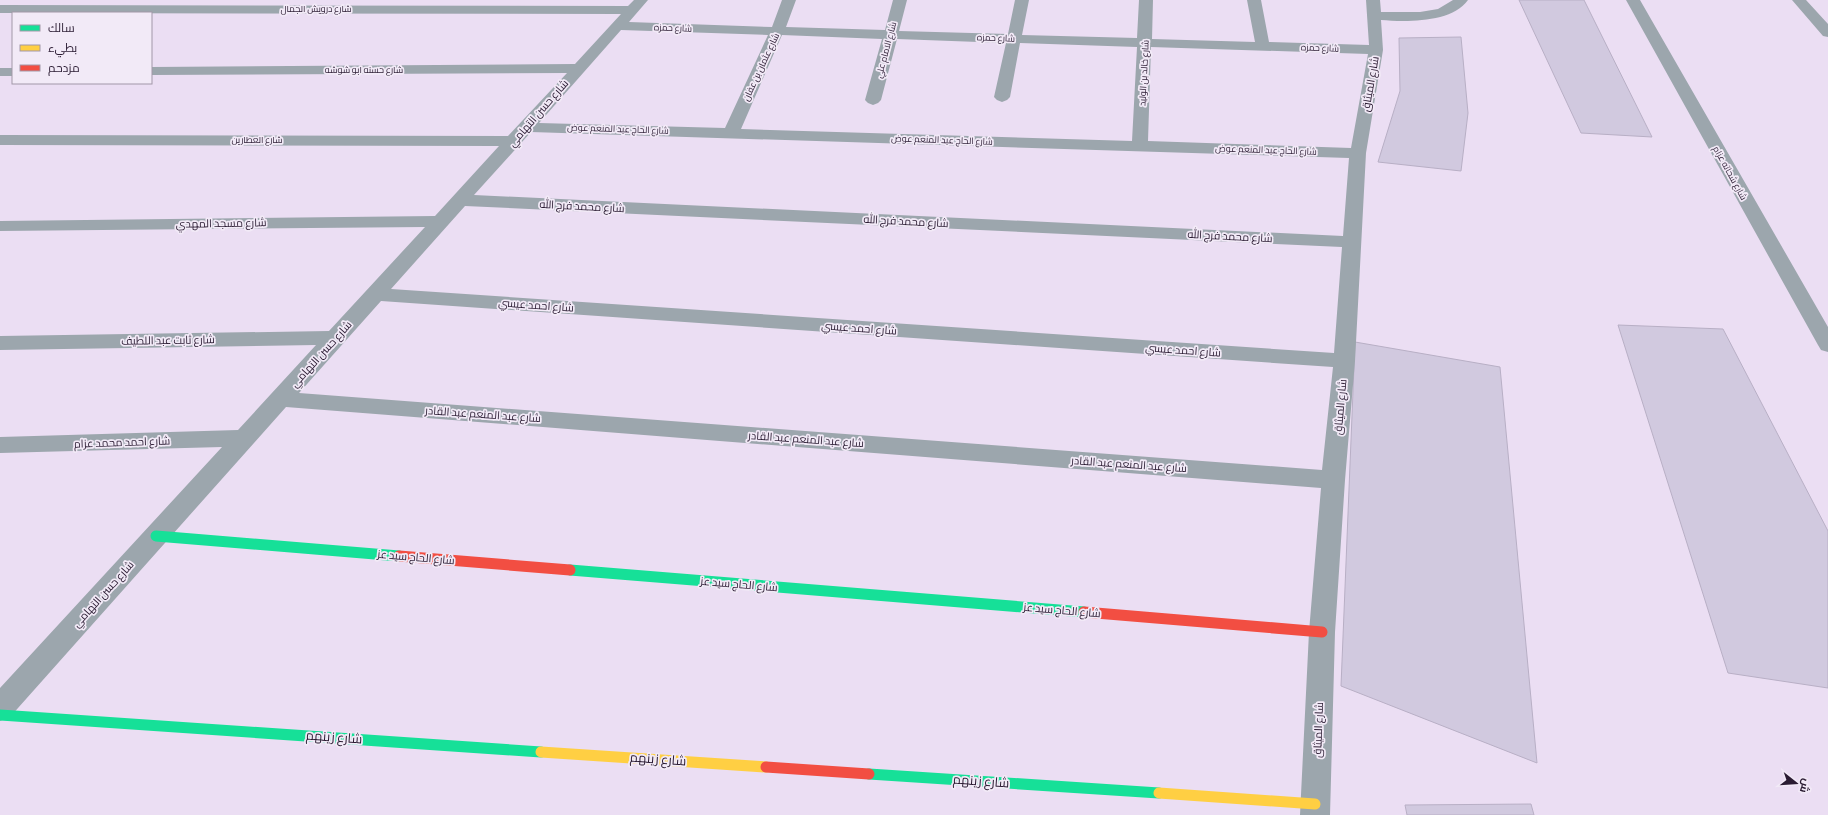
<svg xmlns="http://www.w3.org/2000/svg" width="1828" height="815" font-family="'Crimson Pro',Cairo,serif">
	<rect width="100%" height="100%" fill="#ebdef3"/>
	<path fill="#d1c9df" stroke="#b8afc5" d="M 1519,0 L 1584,0 L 1652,137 L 1581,133 Z
		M 1461,37 L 1468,113 L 1461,171 L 1378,162 L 1400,91 L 1399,38 Z
		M 1618,325 L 1723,329 L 1828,531 L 1828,688 L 1728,673 Z
		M 1355,342 L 1500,367 L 1537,763 L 1341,686 Z
		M 1531,804 L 1534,815 L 1407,815 L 1405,805 Z"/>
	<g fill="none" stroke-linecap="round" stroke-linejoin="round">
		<path fill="#9ca6ad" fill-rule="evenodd" d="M 634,0 L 648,0 L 629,22 L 772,27 L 782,0 L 796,0 L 786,27 L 885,30 L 893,0 L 907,0 L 899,31 L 1008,34 L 1015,0 L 1029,0 L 1022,35 L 1137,38 L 1139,0 L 1153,0 L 1152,39 L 1255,42 L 1247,0 L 1261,0 L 1269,42 L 1369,45 L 1366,0 L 1380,0 L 1381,12 L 1420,12 L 1438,9 L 1453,0 L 1468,0 C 1452,23 1406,22 1381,20 L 1383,50 L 1366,153 L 1355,361 L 1345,480 L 1335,632 L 1330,815 L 1300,815 L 1309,632 L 1321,488 L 286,407 L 10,717 L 0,721 L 0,688 L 222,447 L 0,453 L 0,437 L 238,430 L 316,345 L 0,350 L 0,336 L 329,331 L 425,227 L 0,231 L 0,221 L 435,216 L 499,146 L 0,145 L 0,135 L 508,136 L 567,73 L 151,75 L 151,67 L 575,64 L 621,14 L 0,13 L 0,5 L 628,6 ZM 621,30 L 768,35 L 725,128 L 539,123 ZM 782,35 L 882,39 L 865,100 L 868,103 L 873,105 L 878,103 L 881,100 L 897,39 L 1006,43 L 994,97 L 997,100 L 1002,102 L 1007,100 L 1010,97 L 1020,43 L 1137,47 L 1132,141 L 741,129 ZM 1151,47 L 1368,54 L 1351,148 L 1148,141 ZM 531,132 L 1349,158 L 1343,236 L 474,195 ZM 465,206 L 1342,247 L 1334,353 L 391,289 ZM 381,301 L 1333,367 L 1322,470 L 299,393 Z
			M 1626,0 L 1640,0 L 1828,327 L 1828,352 L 1821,350 L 1818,345 Z
			M 1792,0 L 1806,0 L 1828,24 L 1828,37 L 1823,36 Z
			M 0,68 L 13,68 L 13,76 L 0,76 Z"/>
		<path stroke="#16e098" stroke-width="11" d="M 156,536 L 399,556
			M 570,570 L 1084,612
			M 0,715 L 541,752
			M 869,774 L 1159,793"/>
		<path stroke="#ffcf43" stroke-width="11" d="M 541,752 L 766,767
			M 1159,793 L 1315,804"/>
		<path stroke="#f24e42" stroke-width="11" d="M 399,556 L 570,570
			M 1084,612 L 1322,632
			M 766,767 L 869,774"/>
	</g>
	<g text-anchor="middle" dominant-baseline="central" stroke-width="3.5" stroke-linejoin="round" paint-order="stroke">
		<g font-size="9" fill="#2a1b32" stroke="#f2eaf7">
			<text x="316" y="9">شارع درويش الجمال</text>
			<text transform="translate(673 28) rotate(2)">شارع حمزه</text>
			<text transform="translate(996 38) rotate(2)">شارع حمزه</text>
			<text transform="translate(1320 48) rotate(2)">شارع حمزه</text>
			<text transform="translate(886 50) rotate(-75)">شارع الامام علي</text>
			<text transform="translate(761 67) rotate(-65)">شارع عثمان بن عفان</text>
			<text x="364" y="70">شارع حسنه ابو شوشه</text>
			<text transform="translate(1144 73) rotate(-87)">شارع خالد بن الوليد</text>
			<text transform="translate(618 129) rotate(2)">شارع الحاج عبد المنعم عوض</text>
			<text x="257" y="140">شارع العطارين</text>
			<text transform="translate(942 140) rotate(2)">شارع الحاج عبد المنعم عوض</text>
			<text transform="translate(1266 150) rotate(2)">شارع الحاج عبد المنعم عوض</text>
			<text transform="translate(1730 173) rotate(61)">شارع شحاته عزام</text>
		</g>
		<g font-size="11" fill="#2a1b32" stroke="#f2eaf7">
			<text transform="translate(1370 84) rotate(-80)">شارع الميثاق</text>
			<text transform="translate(538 113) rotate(-49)">شارع حسن التهامي</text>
			<text transform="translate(582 206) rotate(3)">شارع محمد فرج الله</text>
			<text transform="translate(906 221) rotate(3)">شارع محمد فرج الله</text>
			<text transform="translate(221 223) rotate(-1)">شارع مسجد المهدي</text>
			<text transform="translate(1230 236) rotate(3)">شارع محمد فرج الله</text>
			<text transform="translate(536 305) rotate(4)">شارع احمد عيسي</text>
			<text transform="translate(859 328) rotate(4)">شارع احمد عيسي</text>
			<text transform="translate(168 340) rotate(-1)">شارع ثابت عبد اللطيف</text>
			<text transform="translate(1183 350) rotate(4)">شارع احمد عيسي</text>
			<text transform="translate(321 354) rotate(-48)">شارع حسن التهامي</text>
			<text transform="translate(1340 407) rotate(-85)">شارع الميثاق</text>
			<text transform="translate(483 414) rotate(4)">شارع عبد المنعم عبد القادر</text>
			<text transform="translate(806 439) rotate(4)">شارع عبد المنعم عبد القادر</text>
			<text transform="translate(122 442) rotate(-2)">شارع احمد محمد عزام</text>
			<text transform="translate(1129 464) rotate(4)">شارع عبد المنعم عبد القادر</text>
			<text transform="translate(416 557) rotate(5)">شارع الحاج سيد عز</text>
			<text transform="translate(739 584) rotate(5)">شارع الحاج سيد عز</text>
			<text transform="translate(103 594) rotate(-48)">شارع حسن التهامي</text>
			<text transform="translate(1062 610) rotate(5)">شارع الحاج سيد عز</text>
			<text transform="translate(1318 730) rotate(-88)">شارع الميثاق</text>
		</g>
		<g font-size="13" fill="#2a1b32" stroke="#f2eaf7">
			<text transform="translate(334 737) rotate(4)">شارع زينهم</text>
			<text transform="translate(658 759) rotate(4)">شارع زينهم</text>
			<text transform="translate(981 781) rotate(4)">شارع زينهم</text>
		</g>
	</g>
	<rect x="12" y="12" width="140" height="72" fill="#f2eaf7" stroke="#a297a8"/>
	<rect x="20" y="25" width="20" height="6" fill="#16e098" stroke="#a297a8"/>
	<text x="48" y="32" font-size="12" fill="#2a1b32">سالك</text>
	<rect x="20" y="45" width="20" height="6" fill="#ffcf43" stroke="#a297a8"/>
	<text x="48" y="52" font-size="12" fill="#2a1b32">بطيء</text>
	<rect x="20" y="65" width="20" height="6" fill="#f24e42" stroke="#a297a8"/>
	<text x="48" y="72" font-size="12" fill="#2a1b32">مزدحم</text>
	<g transform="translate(1796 783) rotate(107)" stroke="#f2eaf7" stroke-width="3" paint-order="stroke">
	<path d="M0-3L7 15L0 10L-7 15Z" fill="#2a1b32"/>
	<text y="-6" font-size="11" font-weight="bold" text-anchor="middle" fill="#2a1b32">ش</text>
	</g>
</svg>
